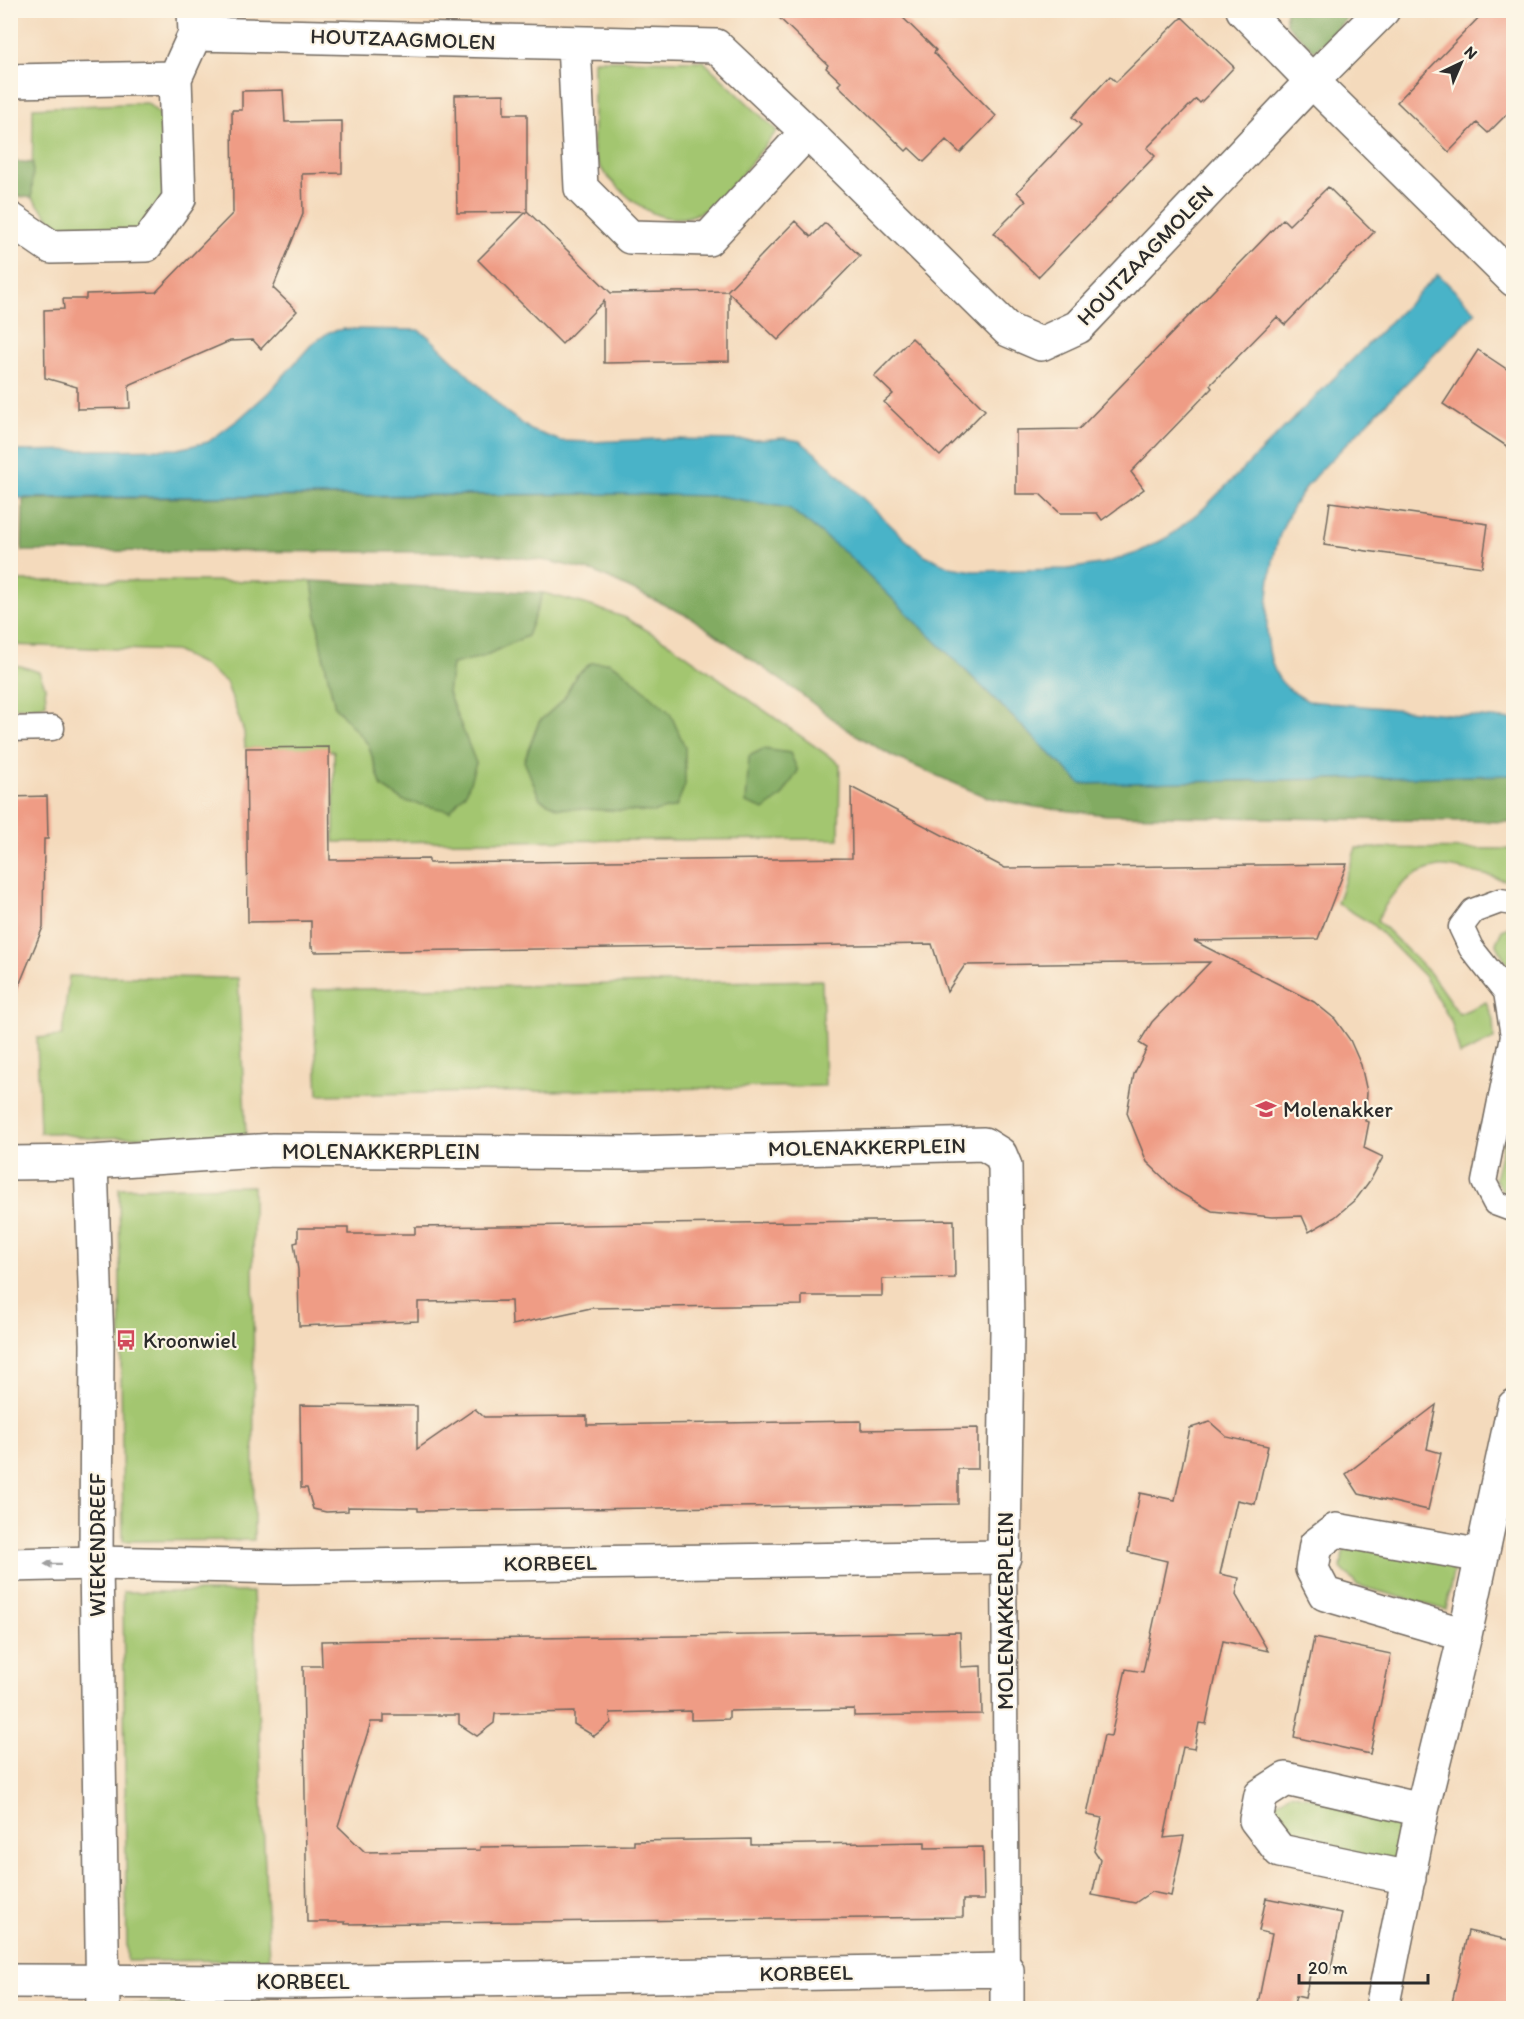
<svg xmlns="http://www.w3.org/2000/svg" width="1524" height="2019" font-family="Itim,sans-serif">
	<rect width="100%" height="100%" fill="#fcf5e5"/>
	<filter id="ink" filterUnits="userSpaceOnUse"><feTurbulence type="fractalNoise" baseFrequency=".0167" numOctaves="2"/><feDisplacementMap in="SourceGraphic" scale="12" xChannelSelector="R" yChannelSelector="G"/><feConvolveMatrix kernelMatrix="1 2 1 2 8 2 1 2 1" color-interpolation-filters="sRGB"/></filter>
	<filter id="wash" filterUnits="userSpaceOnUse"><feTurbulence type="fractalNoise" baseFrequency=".008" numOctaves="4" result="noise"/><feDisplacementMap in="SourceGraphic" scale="24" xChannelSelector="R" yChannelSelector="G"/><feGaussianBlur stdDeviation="1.35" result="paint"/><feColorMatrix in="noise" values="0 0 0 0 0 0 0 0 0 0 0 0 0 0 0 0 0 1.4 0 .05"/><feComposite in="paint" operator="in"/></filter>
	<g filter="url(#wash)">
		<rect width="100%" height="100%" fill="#f4dabc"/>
		<path fill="#a3c66f" stroke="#67784d" stroke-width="1.5" fill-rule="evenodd" d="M 594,60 L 703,61 L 777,131 C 758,153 729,194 706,209 C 672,231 641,211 617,186 C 608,178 599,168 595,156 C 592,147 594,134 594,124 C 594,103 594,81 594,60 Z
			M 147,103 L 163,117 L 163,202 L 137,230 L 63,234 L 32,198 L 33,108 Z
			M 11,581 L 312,581 L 321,646 L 335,707 L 368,744 L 382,787 L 476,764 L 448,693 L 452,664 L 482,657 L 527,636 L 543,593 L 585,604 L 626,618 L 672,645 L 840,764 L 839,839 L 334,842 L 334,751 L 245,748 L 244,732 L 226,682 L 202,664 L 175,651 L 11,645 ZM 591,663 L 524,761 L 539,722 L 563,700 L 576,676 Z
			M 11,665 L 21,666 L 39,672 L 45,686 L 46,703 L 40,707 L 11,707 Z
			M 1356,848 L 1513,849 L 1513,882 C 1499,879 1451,865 1439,867 C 1407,872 1391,893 1377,920 L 1430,973 L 1459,1014 L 1486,1002 L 1493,1019 L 1494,1039 L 1460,1055 L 1451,1021 L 1424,976 L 1372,924 L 1337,903 Z
			M 1513,925 L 1513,976 L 1496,943 L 1502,930 Z
			M 69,976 L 238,978 L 246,1135 L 88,1138 L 57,1133 L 40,1133 L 37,1038 L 62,1036 Z
			M 822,980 L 825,1086 L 318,1095 L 313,990 Z
			M 1513,1102 L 1513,1195 L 1504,1193 L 1495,1179 Z
			M 253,1186 L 254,1540 L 123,1541 L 119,1188 Z
			M 1361,1543 L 1454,1567 L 1446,1610 L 1357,1585 L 1341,1568 L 1343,1552 Z
			M 123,1592 L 253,1592 L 269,1960 L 127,1961 Z
			M 1290,1793 L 1403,1817 L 1394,1863 L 1290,1841 L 1273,1819 L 1275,1804 Z
			M 268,2002 L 268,2008 L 128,2008 L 128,2005 Z"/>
		<path fill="#82ab62" stroke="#566b46" stroke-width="1.5" d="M 1286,11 L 1286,10 L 1354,11 L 1315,51 L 1286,24 Z
			M 11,161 L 33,163 L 32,198 L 11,195 Z
			M 620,494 L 719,496 L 789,508 L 847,554 L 1081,784 L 1513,775 L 1513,822 L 1107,815 L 1035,807 L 986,797 L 892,756 L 846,729 L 798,692 L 690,617 L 595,572 L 548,561 L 474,552 L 22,551 L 23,499 Z
			M 312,581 L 543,593 L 527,636 L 482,657 L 452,664 L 448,693 L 476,763 L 467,791 L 450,811 L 404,801 L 382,787 L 368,744 L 335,707 L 321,646 Z
			M 608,662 L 622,670 L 670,713 L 685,747 L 685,785 L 676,807 L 654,812 L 558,808 L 540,799 L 524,761 L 539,722 L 563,700 L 576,676 L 591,663 Z
			M 763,749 L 790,753 L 798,771 L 782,796 L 764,810 L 746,803 L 749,756 Z"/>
		<path fill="#4ab3c8" stroke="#3a6f7a" stroke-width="1.5" d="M 1438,274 L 1476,312 L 1317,474 C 1303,490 1291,506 1283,527 C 1268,560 1259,643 1277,675 C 1284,688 1296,694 1308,701 L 1513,720 L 1513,775 L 1081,784 L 847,554 L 789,508 L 719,496 L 620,494 L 11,498 L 11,451 L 178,449 L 208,442 L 239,419 L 269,392 L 311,345 L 329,332 L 344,329 L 418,330 L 428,336 L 504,410 L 531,430 L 561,441 L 592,442 L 657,439 L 759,440 L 784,438 L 800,441 L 820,457 L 905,539 L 925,555 L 950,567 L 974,571 L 1068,569 L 1105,563 L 1137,553 L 1168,537 L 1204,508 Z"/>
		<g id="blocks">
			<path fill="#ef9c85" d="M 771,10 L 895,10 L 936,50 L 934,53 L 996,116 L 960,153 L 946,140 L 924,162 L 909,148 L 906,151 L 838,85 L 841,82 L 826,68 L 828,65 Z
				M 1486,10 L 1514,10 L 1514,107 L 1488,133 L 1477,123 L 1449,152 L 1397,102 Z
				M 1182,17 L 1234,67 L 1208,95 L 1200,103 L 1196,99 L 1147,148 L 1155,156 L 1038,277 L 994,233 L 1026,201 L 1017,192 L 1081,125 L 1072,117 L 1110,76 L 1116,82 Z
				M 283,90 L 285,122 L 342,121 L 342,173 L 302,174 L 303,214 L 273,288 L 297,311 L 261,349 L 253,340 L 230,341 L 129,385 L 130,408 L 77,409 L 77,387 L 45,378 L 44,310 L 64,309 L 63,299 L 86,299 L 86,294 L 156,292 L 233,213 L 232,110 L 242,110 L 242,91 Z
				M 504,94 L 504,114 L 527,114 L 527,211 L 611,293 L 727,291 L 795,221 L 811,237 L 825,223 L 860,256 L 778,340 L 729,293 L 729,361 L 604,363 L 604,301 L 562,344 L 478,260 L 526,212 L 457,213 L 455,95 Z
				M 1328,187 L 1374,232 L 1285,325 L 1277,317 L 1210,385 L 1212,388 L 1131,472 L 1144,489 L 1102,520 L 1097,513 L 1060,513 L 1040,494 L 1016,494 L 1016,430 L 1079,429 L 1283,219 L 1289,225 Z
				M 912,338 L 985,410 L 940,456 L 884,402 L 893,394 L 874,376 Z
				M 1478,350 L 1514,374 L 1514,451 L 1443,404 Z
				M 1330,502 L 1488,524 L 1482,567 L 1324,545 Z
				M 329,747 L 330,860 L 429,859 L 429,863 L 852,858 L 851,787 L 1005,868 L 1347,864 L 1318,939 L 1194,941 L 1314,1002 L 1335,1019 L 1350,1040 L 1361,1065 L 1367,1092 L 1365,1121 L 1369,1122 L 1364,1148 L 1383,1157 L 1371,1179 L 1357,1198 L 1335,1217 L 1309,1232 L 1302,1216 L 1272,1217 L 1212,1211 L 1177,1191 L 1147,1162 L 1127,1113 L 1134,1074 L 1147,1048 L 1139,1043 L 1152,1022 L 1210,962 L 965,965 L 947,992 L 932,944 L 314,952 L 313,947 L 311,947 L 311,921 L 248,922 L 246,748 Z
				M 47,796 L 48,839 L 44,839 L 43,927 L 11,1005 L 10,797 Z
				M 954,1220 L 955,1278 L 882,1279 L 882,1296 L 802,1296 L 802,1305 L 591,1308 L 512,1325 L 511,1301 L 418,1302 L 418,1321 L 299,1326 L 298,1270 L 294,1243 L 298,1242 L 298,1228 L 348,1228 L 348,1234 L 415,1234 L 415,1227 Z
				M 300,1405 L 417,1406 L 417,1449 L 475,1409 L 484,1417 L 587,1416 L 587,1425 L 861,1421 L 861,1430 L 978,1428 L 978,1469 L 958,1469 L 958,1504 L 418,1511 L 418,1508 L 348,1507 L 348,1511 L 326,1512 L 313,1509 L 307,1488 L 301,1488 Z
				M 1436,1405 L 1427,1449 L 1441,1453 L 1428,1510 L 1359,1494 L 1346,1474 Z
				M 1210,1422 L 1227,1437 L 1268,1446 L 1255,1504 L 1237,1500 L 1220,1574 L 1239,1578 L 1236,1595 L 1268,1651 L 1223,1641 L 1206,1724 L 1199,1723 L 1194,1749 L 1183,1747 L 1164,1838 L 1184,1836 L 1171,1896 L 1151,1892 L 1135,1903 L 1092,1895 L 1100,1860 L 1094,1851 L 1102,1818 L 1087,1815 L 1104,1735 L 1111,1736 L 1126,1669 L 1143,1672 L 1167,1561 L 1128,1552 L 1140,1493 L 1175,1500 L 1190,1428 Z
				M 960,1632 L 961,1667 L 981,1666 L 982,1714 L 854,1716 L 854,1709 L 729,1711 L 729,1719 L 691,1720 L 691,1711 L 610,1713 L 611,1723 L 594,1736 L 574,1724 L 574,1712 L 495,1714 L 494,1723 L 477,1736 L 459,1724 L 459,1715 L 384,1715 L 384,1722 L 371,1722 L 338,1826 L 365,1852 L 480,1850 L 480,1847 L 634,1845 L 634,1841 L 751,1839 L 751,1845 L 925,1842 L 925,1848 L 983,1847 L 984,1900 L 963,1900 L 963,1917 L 345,1924 L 345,1922 L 307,1922 L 303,1666 L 322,1666 L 321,1641 Z
				M 1314,1638 L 1391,1654 L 1370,1754 L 1294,1737 Z
				M 1266,1898 L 1342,1913 L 1330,1973 L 1311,1970 L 1305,1998 L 1296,1996 L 1293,2008 L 1257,2008 L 1272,1934 L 1259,1931 Z
				M 1468,1931 L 1514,1941 L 1514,2008 L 1479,2008 L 1452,2003 Z"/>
		</g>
	</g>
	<g filter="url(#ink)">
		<use href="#blocks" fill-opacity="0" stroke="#71685e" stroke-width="1.5"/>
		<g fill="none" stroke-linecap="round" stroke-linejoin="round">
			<g stroke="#71685e" stroke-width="27">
				<path id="lane" d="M 10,729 L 52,728
					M 1514,903 L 1500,901 L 1473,911 L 1461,927 L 1471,948 L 1506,992 L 1513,1036 L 1484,1182 L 1495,1203 L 1514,1210
					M 1004,1557 L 1007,1970"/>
			</g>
			<g stroke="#71685e" stroke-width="36">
				<path id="street" d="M 194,10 L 195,34 L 716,46 L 807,132 L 1008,330 L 1041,344 L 1078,327 L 1312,81 L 1383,10
					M 1243,10 L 1312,81 L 1514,280
					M 574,44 L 581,188 L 630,237 L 708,239 L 807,132
					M 10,81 L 175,78
					M 10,219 L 51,247 L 146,245 L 179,199 L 175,78 L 195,34
					M 10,1565 L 96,1563 L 281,1567 L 1004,1557 L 1007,1330 L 1005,1166 L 1000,1154 L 984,1144 L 634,1153 L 273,1150 L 91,1162
					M 1465,1635 L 1325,1594 L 1312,1569 L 1316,1545 L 1336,1530 L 1482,1556
					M 1409,1878 L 1280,1851 L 1256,1820 L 1261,1795 L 1286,1779 L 1422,1810
					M 10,1981 L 293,1982 L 1007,1970 L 1007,2008
					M 1382,2008 L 1422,1810 L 1465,1635 L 1514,1406"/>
			</g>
			<g stroke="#71685e" stroke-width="36">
				<path id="secondary" d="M 10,1163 L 91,1162 L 97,1344 L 96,1563 L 103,2008"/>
			</g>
			<use href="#lane" stroke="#fff" stroke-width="24"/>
			<use href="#street" stroke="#fff" stroke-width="33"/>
			<use href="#secondary" stroke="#fff" stroke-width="33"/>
		</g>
		<defs><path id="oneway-solid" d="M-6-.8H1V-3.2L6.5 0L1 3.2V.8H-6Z" transform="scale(1.5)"/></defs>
		<use fill="#a0a0a0" href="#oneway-solid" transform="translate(53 1564) rotate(179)"/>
	</g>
	<defs>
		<g id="school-bare" transform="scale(1.62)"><path d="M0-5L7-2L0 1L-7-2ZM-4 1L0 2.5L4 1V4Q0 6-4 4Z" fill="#d1495b" stroke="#fcf5e5" stroke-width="2.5" paint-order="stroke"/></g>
		<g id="bus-bare" transform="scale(1.62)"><path d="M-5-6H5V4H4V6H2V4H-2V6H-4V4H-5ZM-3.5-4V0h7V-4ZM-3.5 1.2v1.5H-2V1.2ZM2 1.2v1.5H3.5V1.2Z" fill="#d1495b" stroke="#fcf5e5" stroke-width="2.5" paint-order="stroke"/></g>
	</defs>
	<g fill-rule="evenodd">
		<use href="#school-bare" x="1266" y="1109"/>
		<use href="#bus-bare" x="126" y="1340"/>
	</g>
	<g text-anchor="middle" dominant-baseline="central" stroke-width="4.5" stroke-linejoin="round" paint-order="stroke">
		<g font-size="22" fill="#2b2b2b" stroke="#fcf5e5">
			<text transform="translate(403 39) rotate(2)">HOUTZAAGMOLEN</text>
			<text transform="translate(1145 255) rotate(-46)">HOUTZAAGMOLEN</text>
			<text transform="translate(867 1147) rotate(-1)">MOLENAKKERPLEIN</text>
			<text x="381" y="1151">MOLENAKKERPLEIN</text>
			<text transform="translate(97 1545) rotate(-90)">WIEKENDREEF</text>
			<text transform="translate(550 1563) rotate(-1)">KORBEEL</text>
			<text transform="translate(1005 1611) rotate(-90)">MOLENAKKERPLEIN</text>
			<text transform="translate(806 1973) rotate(-1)">KORBEEL</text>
			<text x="303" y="1981">KORBEEL</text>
		</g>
		<g font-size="22" fill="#2b2b2b" stroke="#fcf5e5" text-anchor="start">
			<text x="1283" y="1109">Molenakker</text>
			<text x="143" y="1340">Kroonwiel</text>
		</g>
	</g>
	<rect width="1524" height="2019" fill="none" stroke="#fcf5e5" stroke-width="36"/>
	<g transform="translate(1461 63) rotate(44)" stroke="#fcf5e5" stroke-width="4.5" paint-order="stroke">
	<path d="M0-4.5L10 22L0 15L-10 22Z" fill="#2b2b2b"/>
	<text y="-9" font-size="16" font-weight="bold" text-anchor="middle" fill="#2b2b2b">N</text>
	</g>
	<path d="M1299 1974v9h129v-9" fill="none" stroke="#2b2b2b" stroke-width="3"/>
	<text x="1308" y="1974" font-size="18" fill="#2b2b2b" stroke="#fcf5e5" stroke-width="4.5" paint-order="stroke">20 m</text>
</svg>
